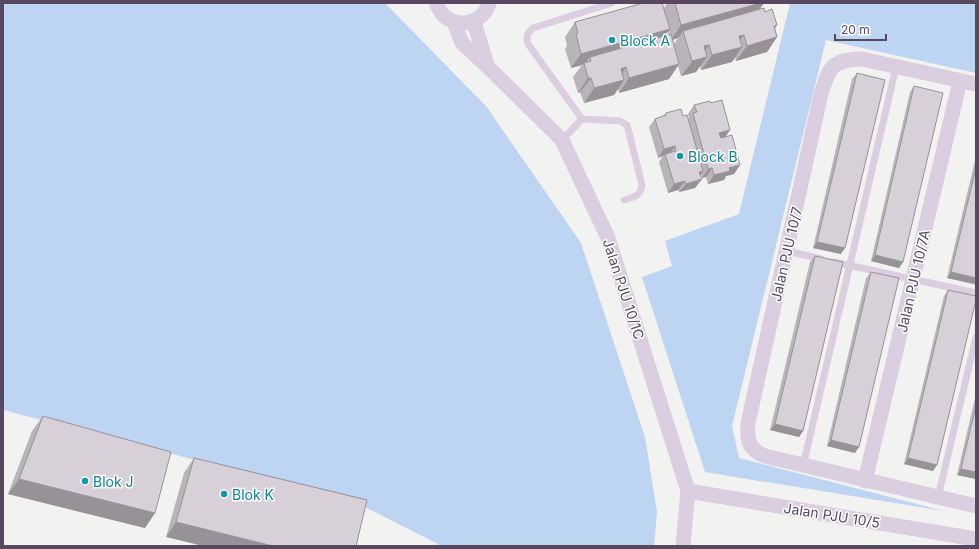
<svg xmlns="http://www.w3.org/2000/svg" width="979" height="549" font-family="Inter,sans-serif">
	<rect width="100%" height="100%" fill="#f2f3f0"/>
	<path fill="#bdd4f2" d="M 3,3 L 385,3 L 486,106 L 581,243 L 645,437 L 657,512 L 654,546 L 442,546 L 353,501 L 3,410 Z
		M 790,3 L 976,3 L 976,73 L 826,40 L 732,426 L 739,458 L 944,511 L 705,472 L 642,277 L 672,266 L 665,241 L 739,214 Z"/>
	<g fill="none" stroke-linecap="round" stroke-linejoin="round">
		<path stroke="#dbcee1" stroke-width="7" d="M 582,119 L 528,44 C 526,37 527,33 533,28 L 612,3
			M 562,140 L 582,119 L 620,121 L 627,125 L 642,185 C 641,196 634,197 624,200
			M 787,251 L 821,259
			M 834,262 L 976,293
			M 803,466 L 896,67
			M 938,497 L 976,337"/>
		<path stroke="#dbcee1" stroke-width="15" d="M 436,3 C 438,7 441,13 444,16 C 460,29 483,23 489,3
			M 454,22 L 462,43 L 487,66 L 562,140 L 608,238 L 688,491 L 683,546
			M 474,22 L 487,65
			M 976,84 L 862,59 C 832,60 829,67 821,94 L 748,423 C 747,441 748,449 765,456 L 976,506
			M 865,481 L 960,81
			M 688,491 L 976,539"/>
	</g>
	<path fill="#b9b3ba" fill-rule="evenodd" d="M 667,3 L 764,3 L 760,9 L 765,12 L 777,25 L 775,28 L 777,37 L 767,52 L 736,61 L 735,57 L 732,62 L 701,70 L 700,66 L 696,72 L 681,76 L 678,66 L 669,79 L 619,93 L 618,89 L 614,95 L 584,103 L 580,92 L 578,93 L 573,77 L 582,65 L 571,68 L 565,49 L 567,46 L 565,37 L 575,22 L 664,8 ZM 668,31 L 669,34 L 665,35 ZM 678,38 L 674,44 L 673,40 Z
		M 857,73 L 841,254 L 813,248 L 852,79 Z
		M 914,86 L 903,262 L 899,268 L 871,261 L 910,92 Z
		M 711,103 L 726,137 L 740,165 L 734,174 L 726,176 L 724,180 L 708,184 L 706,177 L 702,178 L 701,174 L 700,176 L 702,179 L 695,188 L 679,192 L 678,190 L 668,193 L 659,162 L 663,156 L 658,158 L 649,127 L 655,119 L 663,116 L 666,113 L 683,116 L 688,119 L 689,118 L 688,114 L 694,105 Z
		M 976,156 L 976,285 L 947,278 Z
		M 815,256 L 803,431 L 799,437 L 770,430 L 810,262 Z
		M 871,272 L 855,453 L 827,446 L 866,278 Z
		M 948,290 L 933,471 L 904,464 L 944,296 Z
		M 976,394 L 976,479 L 957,475 Z
		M 43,416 L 145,528 L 8,494 L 32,431 Z
		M 194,458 L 367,500 L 166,537 L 184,473 Z"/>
	<path fill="#969297" d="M 758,3 L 764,3 L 758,11 L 683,31 L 678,38 L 671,40 L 681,25 Z
		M 777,25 L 767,40 L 777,37 L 767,52 L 736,61 L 747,46 L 774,26 Z
		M 670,29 L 659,44 L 591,61 L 590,57 L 584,64 L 584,63 L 582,65 L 571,68 L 581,54 Z
		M 744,35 L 733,49 L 742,47 L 732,62 L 701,70 L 712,55 L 739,36 Z
		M 709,45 L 698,59 L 707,57 L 696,72 L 681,76 L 704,46 Z
		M 679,64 L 669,79 L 619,93 L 629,78 Z
		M 626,67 L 616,82 L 624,80 L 614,95 L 584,103 L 594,88 L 621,69 Z
		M 588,78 L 591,78 L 580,92 L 578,93 Z
		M 730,130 L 724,139 L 713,142 L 719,133 Z
		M 675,146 L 669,155 L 665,154 L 663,156 L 658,158 L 664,149 Z
		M 740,165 L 734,174 L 726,176 L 724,180 L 708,184 L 714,175 L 729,168 Z
		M 712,168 L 706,177 L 702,178 L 708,169 Z
		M 703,171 L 697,180 L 699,172 Z
		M 702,179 L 695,188 L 679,192 L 686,184 Z
		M 685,181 L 678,190 L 668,193 L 674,184 Z
		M 817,242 L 845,248 L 841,254 L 813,248 Z
		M 875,255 L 903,262 L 899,268 L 871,261 Z
		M 951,272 L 976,278 L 976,284 L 947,278 Z
		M 775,424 L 803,431 L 799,437 L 770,430 Z
		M 831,440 L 859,447 L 855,453 L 827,446 Z
		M 908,458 L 937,465 L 933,471 L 904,464 Z
		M 961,469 L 976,472 L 976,479 L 957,475 Z
		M 19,479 L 155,513 L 145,528 L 8,494 Z
		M 176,522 L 273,546 L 203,546 L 166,537 Z"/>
	<path fill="#d7d0d8" stroke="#969297" d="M 643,3 L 662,3 L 670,29 L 581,54 L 576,34 L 578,33 L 575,22 Z
		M 675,3 L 761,3 L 681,25 Z
		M 764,8 L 765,12 L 772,9 L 777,25 L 774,26 L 777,37 L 747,46 L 744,35 L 739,36 L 742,47 L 712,55 L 709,45 L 704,46 L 707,57 L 692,61 L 683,31 Z
		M 671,34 L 679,64 L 629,78 L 626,67 L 621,69 L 624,80 L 594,88 L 591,78 L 588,78 L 584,63 L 591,61 L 590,57 Z
		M 857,73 L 885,80 L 845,248 L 817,242 Z
		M 914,86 L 943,93 L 903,262 L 875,255 Z
		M 722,100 L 730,130 L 719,133 L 721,138 L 732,135 L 740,165 L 729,168 L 730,171 L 714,175 L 712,168 L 708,169 L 693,113 L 697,112 L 694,105 L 710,101 L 711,103 Z
		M 681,109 L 683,116 L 687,115 L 703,171 L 699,172 L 702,179 L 686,184 L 685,181 L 674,184 L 665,154 L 676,151 L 675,146 L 664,149 L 655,119 L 666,115 L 666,113 Z
		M 976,168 L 976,278 L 951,272 Z
		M 815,256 L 843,262 L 803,431 L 775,424 Z
		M 871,272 L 899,278 L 859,447 L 831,440 Z
		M 948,290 L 976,296 L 976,300 L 937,465 L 908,458 Z
		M 976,406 L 976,472 L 961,469 Z
		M 43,416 L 171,452 L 155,513 L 19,479 Z
		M 194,458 L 367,500 L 356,546 L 273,546 L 176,522 Z"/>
	<g fill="#0f9aa8" stroke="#fff" stroke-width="1.5">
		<circle cx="612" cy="40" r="4"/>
		<circle cx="680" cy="156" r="4"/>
		<circle cx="85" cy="481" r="4"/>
		<circle cx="224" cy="494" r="4"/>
	</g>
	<g text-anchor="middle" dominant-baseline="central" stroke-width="3" stroke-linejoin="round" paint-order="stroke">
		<g font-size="14" fill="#0d838f" stroke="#fff" text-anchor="start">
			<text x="620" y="40">Block A</text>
			<text x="688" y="156">Block B</text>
			<text x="93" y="481">Blok J</text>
			<text x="232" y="494">Blok K</text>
		</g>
		<g font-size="14" fill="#57475f" stroke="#fff">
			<text transform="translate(786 254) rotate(-77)">Jalan PJU 10/7</text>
			<text transform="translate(913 281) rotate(-77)">Jalan PJU 10/7A</text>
			<text transform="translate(624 289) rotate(72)">Jalan PJU 10/1C</text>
			<text transform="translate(832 515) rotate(9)">Jalan PJU 10/5</text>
		</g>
	</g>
	<rect width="979" height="549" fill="none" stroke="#57475f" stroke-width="8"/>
	<path d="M835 34v6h51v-6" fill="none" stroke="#57475f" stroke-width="2"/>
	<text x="841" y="34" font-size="12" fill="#57475f" stroke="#ffffff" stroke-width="3" paint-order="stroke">20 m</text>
</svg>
